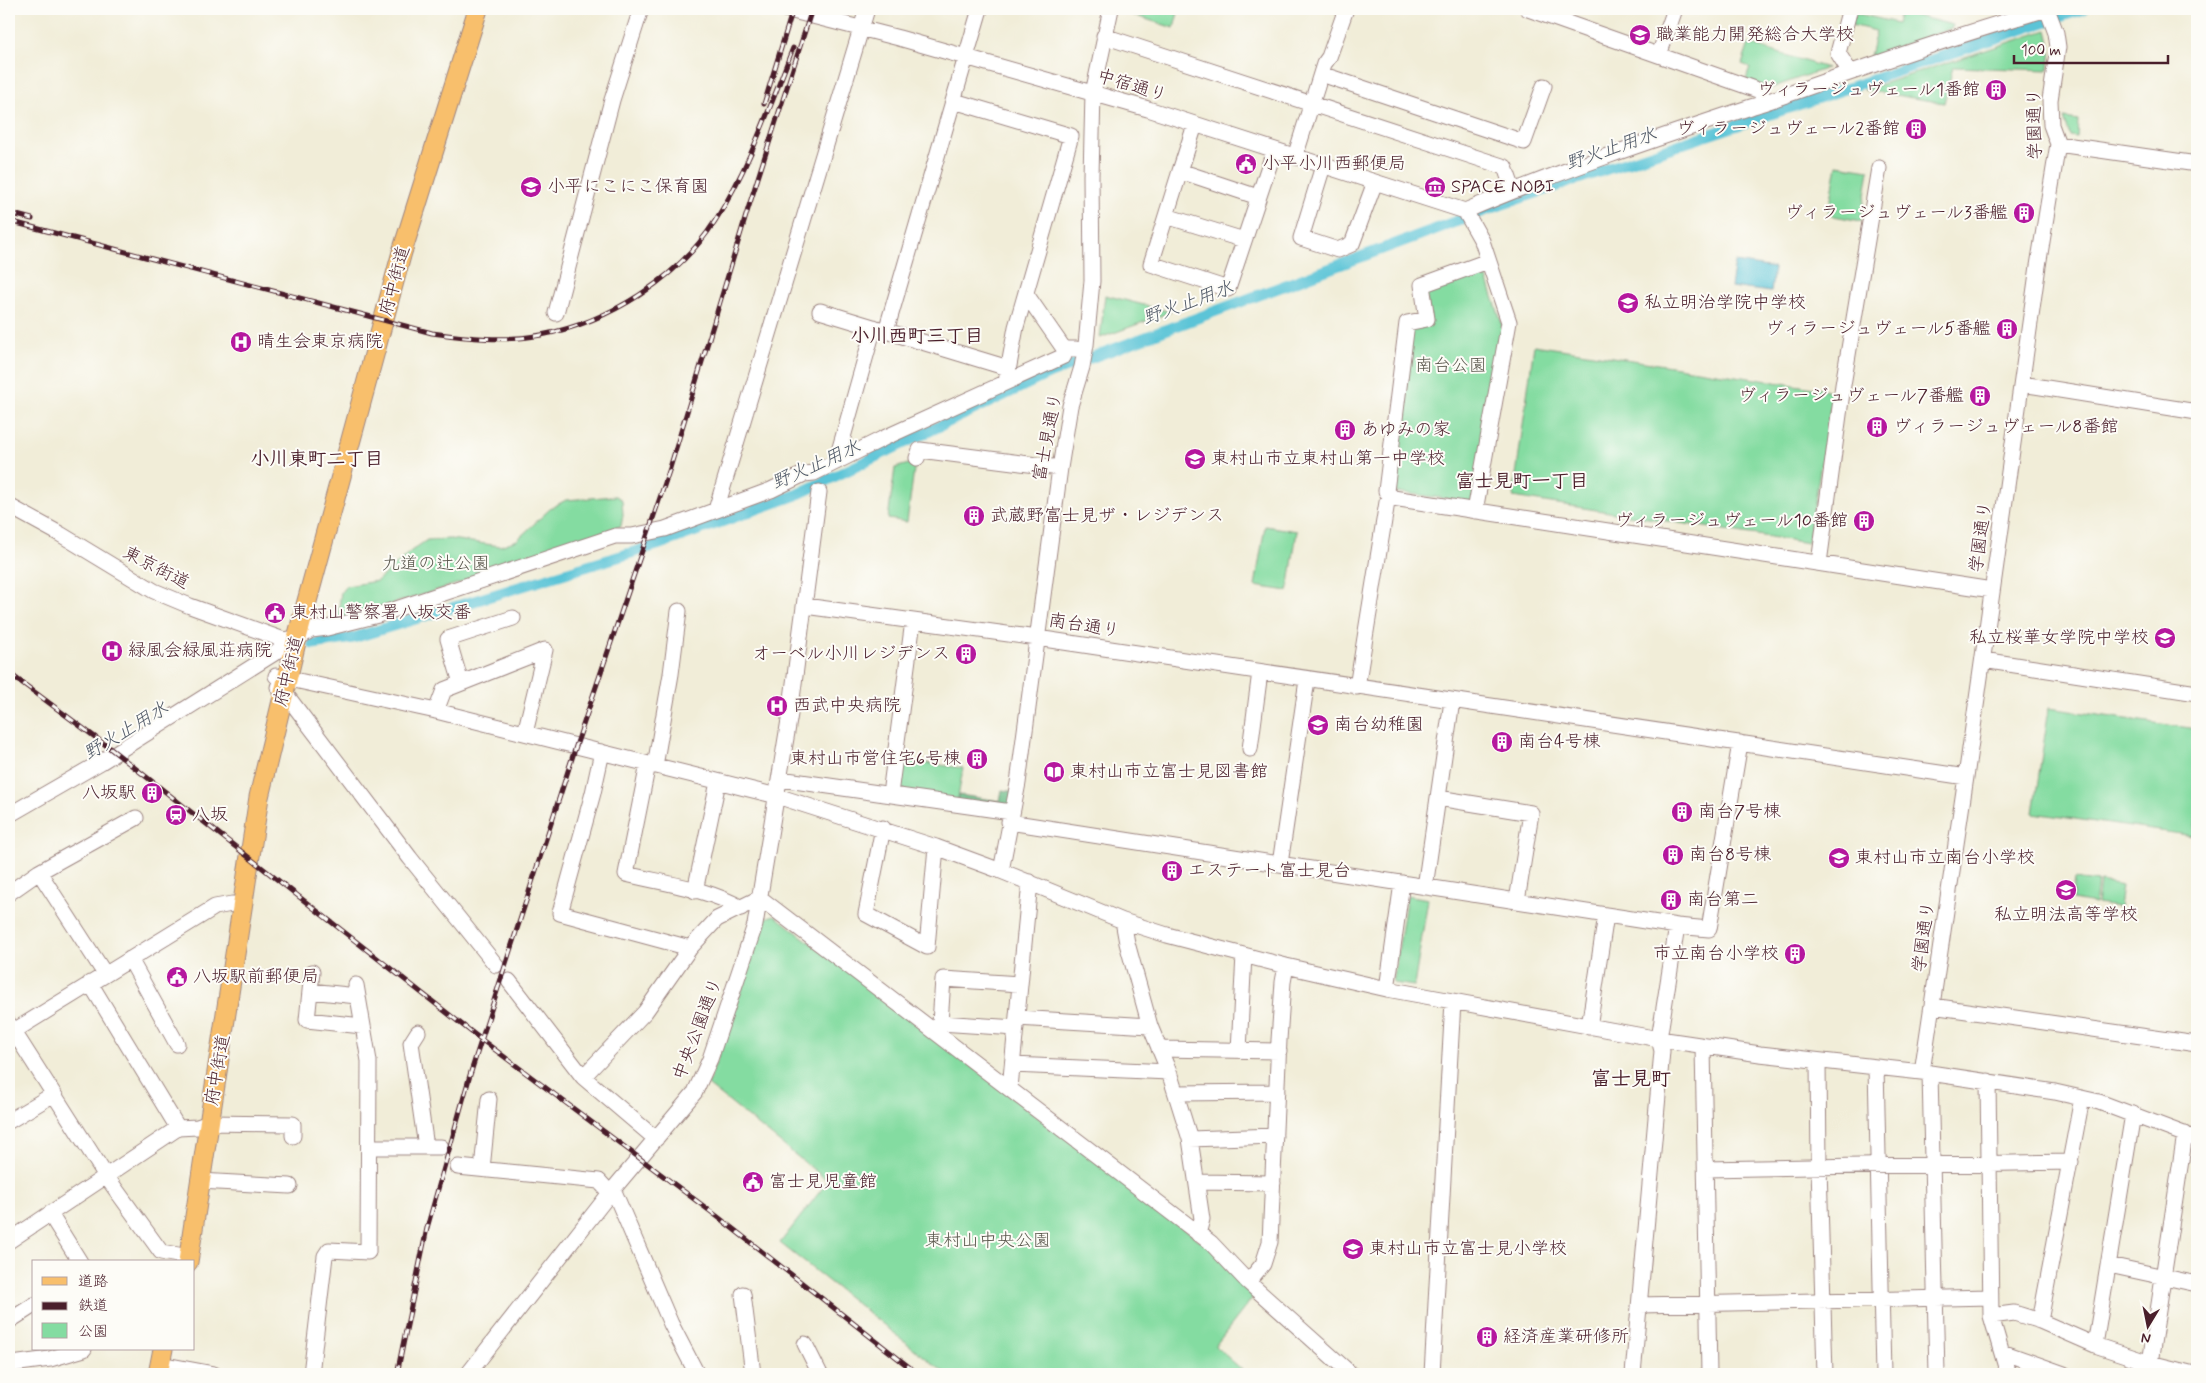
<svg xmlns="http://www.w3.org/2000/svg" width="2206" height="1383" font-family="Mynerve,'Klee One',sans-serif">
	<rect width="100%" height="100%" fill="#fdfcf7"/>
	<filter id="ink" filterUnits="userSpaceOnUse"><feTurbulence type="fractalNoise" baseFrequency=".02" numOctaves="2"/><feDisplacementMap in="SourceGraphic" scale="10" xChannelSelector="R" yChannelSelector="G"/><feConvolveMatrix kernelMatrix="1 2 1 2 8 2 1 2 1" color-interpolation-filters="sRGB"/></filter>
	<filter id="wash" filterUnits="userSpaceOnUse"><feTurbulence type="fractalNoise" baseFrequency=".0096" numOctaves="4" result="noise"/><feDisplacementMap in="SourceGraphic" scale="20" xChannelSelector="R" yChannelSelector="G"/><feGaussianBlur stdDeviation="1.12" result="paint"/><feColorMatrix in="noise" values="0 0 0 0 0 0 0 0 0 0 0 0 0 0 0 0 0 1.4 0 .05"/><feComposite in="paint" operator="in"/></filter>
	<g filter="url(#wash)">
		<rect width="100%" height="100%" fill="#f1edd8"/>
		<path fill="#84dca1" stroke="#677e66" d="M 1121,9 L 1179,9 L 1174,28 L 1120,11 Z
			M 1900,12 L 1953,25 L 1952,28 L 1873,56 L 1870,56 L 1876,31 L 1851,25 L 1855,13 L 1897,23 Z
			M 2047,30 L 2051,47 L 2049,70 L 1953,67 L 1944,103 L 1864,90 Z
			M 1749,44 L 1827,68 L 1771,88 L 1746,80 L 1750,67 L 1742,64 Z
			M 2064,118 L 2078,120 L 2077,137 L 2070,136 Z
			M 1837,165 L 1869,170 L 1861,221 L 1828,215 Z
			M 1483,266 L 1503,327 L 1472,502 L 1396,492 L 1391,488 L 1410,327 L 1431,322 L 1425,288 Z
			M 1105,295 L 1171,312 L 1100,338 Z
			M 1534,345 L 1833,391 L 1808,543 L 1513,497 Z
			M 915,462 L 907,522 L 888,519 L 895,468 Z
			M 616,496 L 622,500 L 623,515 L 621,526 L 502,570 L 337,621 L 341,592 L 346,586 L 377,581 L 411,551 L 427,540 L 450,539 L 500,546 L 517,540 L 551,508 L 566,500 Z
			M 1265,526 L 1297,531 L 1288,591 L 1255,586 Z
			M 2049,708 L 2197,729 L 2197,811 L 2194,836 L 2033,813 Z
			M 895,759 L 963,768 L 957,804 L 890,794 Z
			M 2075,879 L 2098,882 L 2095,904 L 2072,900 Z
			M 2100,882 L 2122,886 L 2119,907 L 2097,904 Z
			M 1407,895 L 1428,899 L 1414,986 L 1393,983 Z
			M 774,915 L 1215,1252 L 1254,1296 L 1215,1346 L 1247,1374 L 946,1374 L 780,1243 L 828,1181 L 708,1085 L 742,988 L 763,919 Z"/>
		<path fill="#6bbc87" stroke="#5a6e59" d="M 1002,790 L 1017,792 L 1013,810 L 957,804 L 959,795 L 1000,801 Z"/>
		<path fill="#5bc4d7" stroke="#527281" d="M 1735,262 L 1774,268 L 1771,292 L 1731,287 Z"/>
		<g fill="none" stroke-linecap="round" stroke-linejoin="round">
			<path stroke="#5bc4d7" stroke-width="11" d="M 313,644 L 353,638 L 657,545 L 796,495 L 1050,373 L 1500,205 L 2083,9"/>
		</g>
	</g>
	<g filter="url(#ink)">
		<g fill="none" stroke-linecap="round" stroke-linejoin="round">
			<g stroke="#9e8682" stroke-width="17">
				<path id="minor" d="M 785,9 L 899,38 L 1148,109 L 1465,211
					M 1528,9 L 1760,91 L 1765,102
					M 1849,12 L 1838,53 L 1850,72
					M 1104,36 L 1505,167 L 1513,190
					M 1659,55 L 1675,9
					M 1321,74 L 1524,142 L 1544,86
					M 954,101 L 1071,136 L 1016,327 L 1006,382
					M 2058,144 L 2197,164
					M 1295,157 L 1324,64 L 1329,57 L 1346,9
					M 1323,166 L 1301,238 L 1338,250 L 1352,244 L 1375,182
					M 1180,171 L 1195,125
					M 1258,197 L 1180,171 L 1151,264 L 1228,289 L 1274,151
					M 1465,211 C 1561,170 1661,137 1760,104 C 1855,71 1950,37 2047,9
					M 1465,211 L 1482,241 L 1509,322 L 1475,511
					M 1166,216 L 1244,240
					M 1488,261 L 1422,285 L 1427,319 L 1407,323 L 1386,491 L 1393,498 L 1992,590
					M 1026,294 L 1062,346 L 1066,349 L 1076,349
					M 820,311 L 1008,368
					M 556,313 L 612,100 L 641,9
					M 886,331 L 980,9
					M 2022,384 L 2197,412
					M 917,458 L 920,450 L 1060,468
					M 836,462 L 874,327
					M 9,506 L 60,534 L 154,591 L 190,606 L 284,640 L 297,638
					M 716,510 L 867,9
					M 1819,563 L 1843,385 L 1879,168
					M 805,606 L 1037,638 L 1966,777
					M 1983,660 L 2197,693
					M 276,676 L 436,711 L 777,796 L 936,847 L 1001,871 L 1123,921 L 1167,935 L 1286,966 L 1387,989 L 1659,1039 L 1760,1054 L 1930,1073 L 2055,1092 L 2099,1102 L 2197,1139
					M 461,683 L 448,639 L 513,618
					M 278,687 L 284,692 L 410,858 L 496,965
					M 1357,687 L 1387,502 L 1393,498
					M 436,711 L 444,690 L 545,650 L 525,733
					M 1250,749 L 1260,672
					M 602,752 L 593,793 L 560,913 L 690,948
					M 648,764 L 626,874 C 662,883 710,889 741,908
					M 655,766 L 671,674 L 679,611
					M 780,779 L 1011,812
					M 890,794 L 913,621
					M 1438,798 L 1531,813 L 1517,901
					M 9,815 L 101,762 L 311,630 L 327,628 L 378,615 L 615,536 L 632,536 L 665,529 L 771,490 L 804,474 L 814,473 L 884,438 L 1064,356 L 1066,349
					M 1009,822 L 1677,926 L 1709,929 L 1740,743
					M 883,828 L 866,914 L 927,947 L 936,847
					M 1280,864 L 1307,680
					M 1001,871 L 1018,783 L 1060,468 L 1070,406 L 1082,367 L 1086,345 L 1092,281 L 1091,176 L 1093,93 L 1111,9
					M 39,872 L 105,974
					M 1425,887 L 1452,701
					M 695,891 L 718,782
					M 9,893 L 39,872 L 136,818
					M 760,898 L 1211,1243 L 1248,1282 L 1351,1374
					M 1123,921 L 1127,943 L 1150,1026 L 1169,1072 L 1190,1139 L 1202,1219 L 1198,1234
					M 130,959 L 177,1044
					M 509,981 L 583,1077
					M 90,983 L 178,1128
					M 1387,989 L 1402,883
					M 310,991 L 312,972
					M 357,996 L 310,991 L 307,1020 L 362,1026
					M 1932,1006 L 2197,1044
					M 1017,1018 L 1150,1026
					M 940,1023 L 1016,1028
					M 9,1024 L 106,1176 L 161,1252 L 178,1255
					M 1589,1027 L 1606,915
					M 936,1031 L 940,1023 L 943,979 L 1020,984
					M 418,1032 L 411,1043 L 426,1147
					M 9,1034 L 215,907 L 232,904 L 243,905
					M 1703,1046 L 1709,1374
					M 1159,1049 L 1279,1051
					M 1239,1050 L 1244,955
					M 1818,1061 L 1819,1167 L 1825,1374
					M 1013,1065 L 1169,1072
					M 1876,1067 L 1883,1374
					M 1922,1072 L 1966,777 L 2038,266 L 2058,144 L 2051,125 L 2050,100 L 2058,47 L 2056,33 L 2047,9
					M 1930,1073 L 1937,1374
					M 1988,1081 L 1991,1316 L 2008,1374
					M 1010,1088 L 1030,882
					M 1176,1093 L 1277,1092
					M 9,1121 L 54,1094
					M 656,1139 L 583,1077 L 645,1012 L 690,948 L 717,919 L 760,898
					M 1190,1139 L 1275,1136
					M 369,1147 L 441,1147
					M 458,1167 L 599,1181 L 610,1193
					M 482,1169 L 489,1099
					M 1706,1169 L 2071,1162
					M 200,1181 L 290,1186
					M 1197,1182 L 1273,1183
					M 613,1189 L 671,1324 L 697,1374
					M 50,1214 L 80,1262
					M 9,1241 L 178,1128 L 197,1127 L 209,1123 L 293,1124 L 293,1136
					M 2109,1265 L 2197,1284
					M 1248,1282 L 1263,1264 L 1270,1242 L 1279,1040 L 1283,982 L 1286,966
					M 743,1294 L 753,1374
					M 1640,1305 L 1990,1297
					M 1991,1316 L 2014,1313 L 2040,1321 L 2095,1345 L 2150,1363 L 2194,1374
					M 9,1321 L 34,1305
					M 2040,1321 L 2082,1098
					M 805,1344 L 820,1374
					M 2095,1345 L 2133,1114
					M 2002,1352 L 2064,1374
					M 2150,1363 L 2185,1134
					M 160,1364 L 214,1374
					M 9,1367 L 12,1364 L 50,1359 L 84,1349
					M 311,1374 L 325,1256 L 329,1250 L 368,1252 L 369,1061 L 356,985
					M 468,1374 L 610,1193 L 695,1092 L 710,1059 L 755,925 L 790,714 L 819,492
					M 1432,1374 L 1453,1001
					M 1633,1374 L 1662,1051 L 1659,1039 L 1677,926"/>
			</g>
			<g stroke="#9e8682" stroke-width="21">
				<path id="major" d="M 188,1262 L 259,797 L 297,638 L 402,252 L 478,9
					M 158,1374 L 163,1349"/>
			</g>
			<use href="#minor" stroke="#fff" stroke-width="15"/>
			<use href="#major" stroke="#f8bf6c" stroke-width="19"/>
			<g stroke="#4a1f2b" stroke-width="5">
				<path id="rail" d="M 764,104 L 793,9
					M 9,213 L 32,219
					M 9,221 L 432,333 C 468,338 505,342 541,335 C 609,322 678,279 715,221 C 749,168 770,106 793,48
					M 9,673 L 107,746 L 474,1034 L 718,1217 L 918,1374
					M 397,1374 L 427,1228 L 470,1075 L 576,746 L 670,468 L 748,209 L 812,9"/>
			</g>
			<use href="#rail" stroke="#fdfcf7" stroke-width="3" stroke-dasharray="9" stroke-linecap="butt"/>
		</g>
	</g>
	<defs>
		<g id="school-disc" transform="scale(1.125)"><circle r="9.5" fill="#b5179e" stroke="#fdfcf7"/><path d="M0-5L7-2L0 1L-7-2ZM-4 1L0 2.5L4 1V4Q0 6-4 4Z" fill="#fff"/></g>
		<g id="building-disc" transform="scale(1.125)"><circle r="9.5" fill="#b5179e" stroke="#fdfcf7"/><path d="M-4-6H4V6H1V3H-1V6H-4ZM-2.5-4.3h1.7v1.8h-1.7ZM.8-4.3h1.7v1.8H.8ZM-2.5-1h1.7V.8h-1.7ZM.8-1h1.7V.8H.8Z" fill="#fff"/></g>
		<g id="civic-disc" transform="scale(1.125)"><circle r="9.5" fill="#b5179e" stroke="#fdfcf7"/><path d="M-.6-6.5H3V-4.5H.6V-3L4-1V1h2V6H-6V1h2V-1L-.6-3ZM-1.2 2.5V6h2.4V2.5Z" fill="#fff"/></g>
		<g id="museum-disc" transform="scale(1.125)"><circle r="9.5" fill="#b5179e" stroke="#fdfcf7"/><path d="M0-6L6-3V-2H-6V-3ZM-5-1h2V3h-2ZM-1-1h2V3h-2ZM3-1h2V3H3ZM-6 4H6V6H-6Z" fill="#fff"/></g>
		<g id="hospital-disc" transform="scale(1.125)"><circle r="9.5" fill="#b5179e" stroke="#fdfcf7"/><path d="M-5-5h3v3.5h4V-5h3V5h-3V1.5h-4V5h-3Z" fill="#fff"/></g>
		<g id="library-disc" transform="scale(1.125)"><circle r="9.5" fill="#b5179e" stroke="#fdfcf7"/><path d="M-6-4Q-3-5.5-.7-3.5V5Q-3 3-6 4ZM6-4Q3-5.5 .7-3.5V5Q3 3 6 4Z" fill="#fff"/></g>
		<g id="station-disc" transform="scale(1.125)"><circle r="9.5" fill="#b5179e" stroke="#fdfcf7"/><path d="M-3-6H3Q5-6 5-4V2Q5 4 3 4L4.5 6H3L1.5 4h-3L-3 6H-4.5L-3 4Q-5 4-5 2V-4Q-5-6-3-6ZM-3.5-4v3h7v-3ZM-3.5 1v1.5H-2V1ZM2 1v1.5H3.5V1Z" fill="#fff"/></g>
	</defs>
	<g fill-rule="evenodd">
		<use href="#school-disc" x="1640" y="35"/>
		<use href="#building-disc" x="1996" y="90"/>
		<use href="#building-disc" x="1916" y="129"/>
		<use href="#civic-disc" x="1246" y="164"/>
		<use href="#school-disc" x="531" y="187"/>
		<use href="#museum-disc" x="1435" y="187"/>
		<use href="#building-disc" x="2024" y="213"/>
		<use href="#school-disc" x="1628" y="303"/>
		<use href="#building-disc" x="2007" y="329"/>
		<use href="#hospital-disc" x="241" y="342"/>
		<use href="#building-disc" x="1980" y="396"/>
		<use href="#building-disc" x="1877" y="427"/>
		<use href="#building-disc" x="1345" y="430"/>
		<use href="#school-disc" x="1195" y="459"/>
		<use href="#building-disc" x="974" y="516"/>
		<use href="#building-disc" x="1864" y="521"/>
		<use href="#civic-disc" x="275" y="613"/>
		<use href="#school-disc" x="2165" y="638"/>
		<use href="#hospital-disc" x="112" y="651"/>
		<use href="#building-disc" x="966" y="654"/>
		<use href="#hospital-disc" x="777" y="706"/>
		<use href="#school-disc" x="1318" y="725"/>
		<use href="#building-disc" x="1502" y="742"/>
		<use href="#building-disc" x="977" y="759"/>
		<use href="#library-disc" x="1054" y="772"/>
		<use href="#building-disc" x="152" y="793"/>
		<use href="#building-disc" x="1682" y="812"/>
		<use href="#station-disc" x="176" y="815"/>
		<use href="#building-disc" x="1673" y="855"/>
		<use href="#school-disc" x="1839" y="858"/>
		<use href="#building-disc" x="1172" y="871"/>
		<use href="#school-disc" x="2066" y="890"/>
		<use href="#building-disc" x="1671" y="900"/>
		<use href="#building-disc" x="1795" y="954"/>
		<use href="#civic-disc" x="177" y="977"/>
		<use href="#civic-disc" x="753" y="1182"/>
		<use href="#school-disc" x="1353" y="1249"/>
		<use href="#building-disc" x="1487" y="1337"/>
	</g>
	<g text-anchor="middle" dominant-baseline="central" stroke-width="4" stroke-linejoin="round" paint-order="stroke">
		<g font-size="18" fill="#4a1f2b" stroke="#fdfcf7" text-anchor="start">
			<text x="1656" y="35">職業能力開発総合大学校</text>
			<text x="1980" y="90" text-anchor="end">ヴィラージュヴェール1番館</text>
			<text x="1900" y="129" text-anchor="end">ヴィラージュヴェール2番館</text>
			<text x="1262" y="164">小平小川西郵便局</text>
			<text x="547" y="187">小平にこにこ保育園</text>
			<text x="1451" y="187">SPACE NOBI</text>
			<text x="2008" y="213" text-anchor="end">ヴィラージュヴェール3番艦</text>
			<text x="1644" y="303">私立明治学院中学校</text>
			<text x="1991" y="329" text-anchor="end">ヴィラージュヴェール5番艦</text>
			<text x="257" y="342">晴生会東京病院</text>
			<text x="1964" y="396" text-anchor="end">ヴィラージュヴェール7番艦</text>
			<text x="1893" y="427">ヴィラージュヴェール8番館</text>
			<text x="1361" y="430">あゆみの家</text>
			<text x="1211" y="459">東村山市立東村山第一中学校</text>
			<text x="990" y="516">武蔵野富士見ザ・レジデンス</text>
			<text x="1848" y="521" text-anchor="end">ヴィラージュヴェール10番館</text>
			<text x="291" y="613">東村山警察署八坂交番</text>
			<text x="2149" y="638" text-anchor="end">私立桜華女学院中学校</text>
			<text x="128" y="651">緑風会緑風荘病院</text>
			<text x="950" y="654" text-anchor="end">オーベル小川レジデンス</text>
			<text x="793" y="706">西武中央病院</text>
			<text x="1334" y="725">南台幼稚園</text>
			<text x="1518" y="742">南台4号棟</text>
			<text x="961" y="759" text-anchor="end">東村山市営住宅6号棟</text>
			<text x="1070" y="772">東村山市立富士見図書館</text>
			<text x="136" y="793" text-anchor="end">八坂駅</text>
			<text x="1698" y="812">南台7号棟</text>
			<text x="192" y="815">八坂</text>
			<text x="1689" y="855">南台8号棟</text>
			<text x="1855" y="858">東村山市立南台小学校</text>
			<text x="1188" y="871">エステート富士見台</text>
			<text x="1687" y="900">南台第二</text>
			<text x="2066" y="915" text-anchor="middle">私立明法高等学校</text>
			<text x="1779" y="954" text-anchor="end">市立南台小学校</text>
			<text x="193" y="977">八坂駅前郵便局</text>
			<text x="769" y="1182">富士見児童館</text>
			<text x="1369" y="1249">東村山市立富士見小学校</text>
			<text x="1503" y="1337">経済産業研修所</text>
		</g>
		<g font-size="18" fill="#4a1f2b" stroke="#fdfcf7">
			<text transform="translate(1132 86) rotate(17)">中宿通り</text>
			<text transform="translate(2035 124) rotate(-91)">学園通り</text>
			<text transform="translate(395 281) rotate(-75)">府中街道</text>
			<text transform="translate(1048 437) rotate(-79)">富士見通り</text>
			<text transform="translate(1981 537) rotate(-82)">学園通り</text>
			<text transform="translate(156 568) rotate(27)">東京街道</text>
			<text transform="translate(1084 626) rotate(9)">南台通り</text>
			<text transform="translate(289 671) rotate(-76)">府中街道</text>
			<text transform="translate(1924 937) rotate(-82)">学園通り</text>
			<text transform="translate(698 1029) rotate(-69)">中央公園通り</text>
			<text transform="translate(218 1070) rotate(-80)">府中街道</text>
		</g>
		<g font-size="18" fill="#5b584e" stroke="#fdfcf7">
			<text x="1451" y="366">南台公園</text>
			<text x="436" y="564">九道の辻公園</text>
			<text x="988" y="1241">東村山中央公園</text>
		</g>
		<g font-size="19" font-style="italic" fill="#505967" stroke="#fdfcf7">
			<text transform="translate(1611 149) rotate(-19)">野火止用水</text>
			<text transform="translate(1188 303) rotate(-20)">野火止用水</text>
			<text transform="translate(816 465) rotate(-24)">野火止用水</text>
			<text transform="translate(126 731) rotate(-31)">野火止用水</text>
		</g>
		<g font-size="19" font-weight="bold" fill="#4a1f2b" stroke="#fdfcf7">
			<text x="917" y="336">小川西町三丁目</text>
			<text x="317" y="459">小川東町二丁目</text>
			<text x="1522" y="481">富士見町一丁目</text>
		</g>
		<g font-size="20" font-weight="bold" fill="#4a1f2b" stroke="#fdfcf7">
			<text x="1631" y="1079">富士見町</text>
		</g>
	</g>
	<rect width="2206" height="1383" fill="none" stroke="#fdfcf7" stroke-width="30"/>
	<rect x="32" y="1260" width="162" height="90" fill="#fdfcf7" stroke="#b5a4a5"/>
	<rect x="42" y="1277" width="25" height="8" fill="#f8bf6c" stroke="#b5a4a5"/>
	<text x="78" y="1286" font-size="15" fill="#4a1f2b">道路</text>
	<rect x="42" y="1302" width="25" height="8" fill="#4a1f2b" stroke="#b5a4a5"/>
	<text x="78" y="1310" font-size="15" fill="#4a1f2b">鉄道</text>
	<rect x="42" y="1323" width="25" height="15" fill="#84dca1" stroke="#b5a4a5"/>
	<text x="78" y="1336" font-size="15" fill="#4a1f2b">公園</text>
	<g transform="translate(2148 1326) rotate(190)" stroke="#fdfcf7" stroke-width="4" paint-order="stroke">
	<path d="M0-4L9 19L0 12L-9 19Z" fill="#4a1f2b"/>
	<text y="-8" font-size="14" font-weight="bold" text-anchor="middle" fill="#4a1f2b">N</text>
	</g>
	<path d="M2014 55v8h154v-8" fill="none" stroke="#4a1f2b" stroke-width="2.5"/>
	<text x="2021" y="55" font-size="15" fill="#4a1f2b" stroke="#fdfcf7" stroke-width="4" paint-order="stroke">100 m</text>
</svg>
